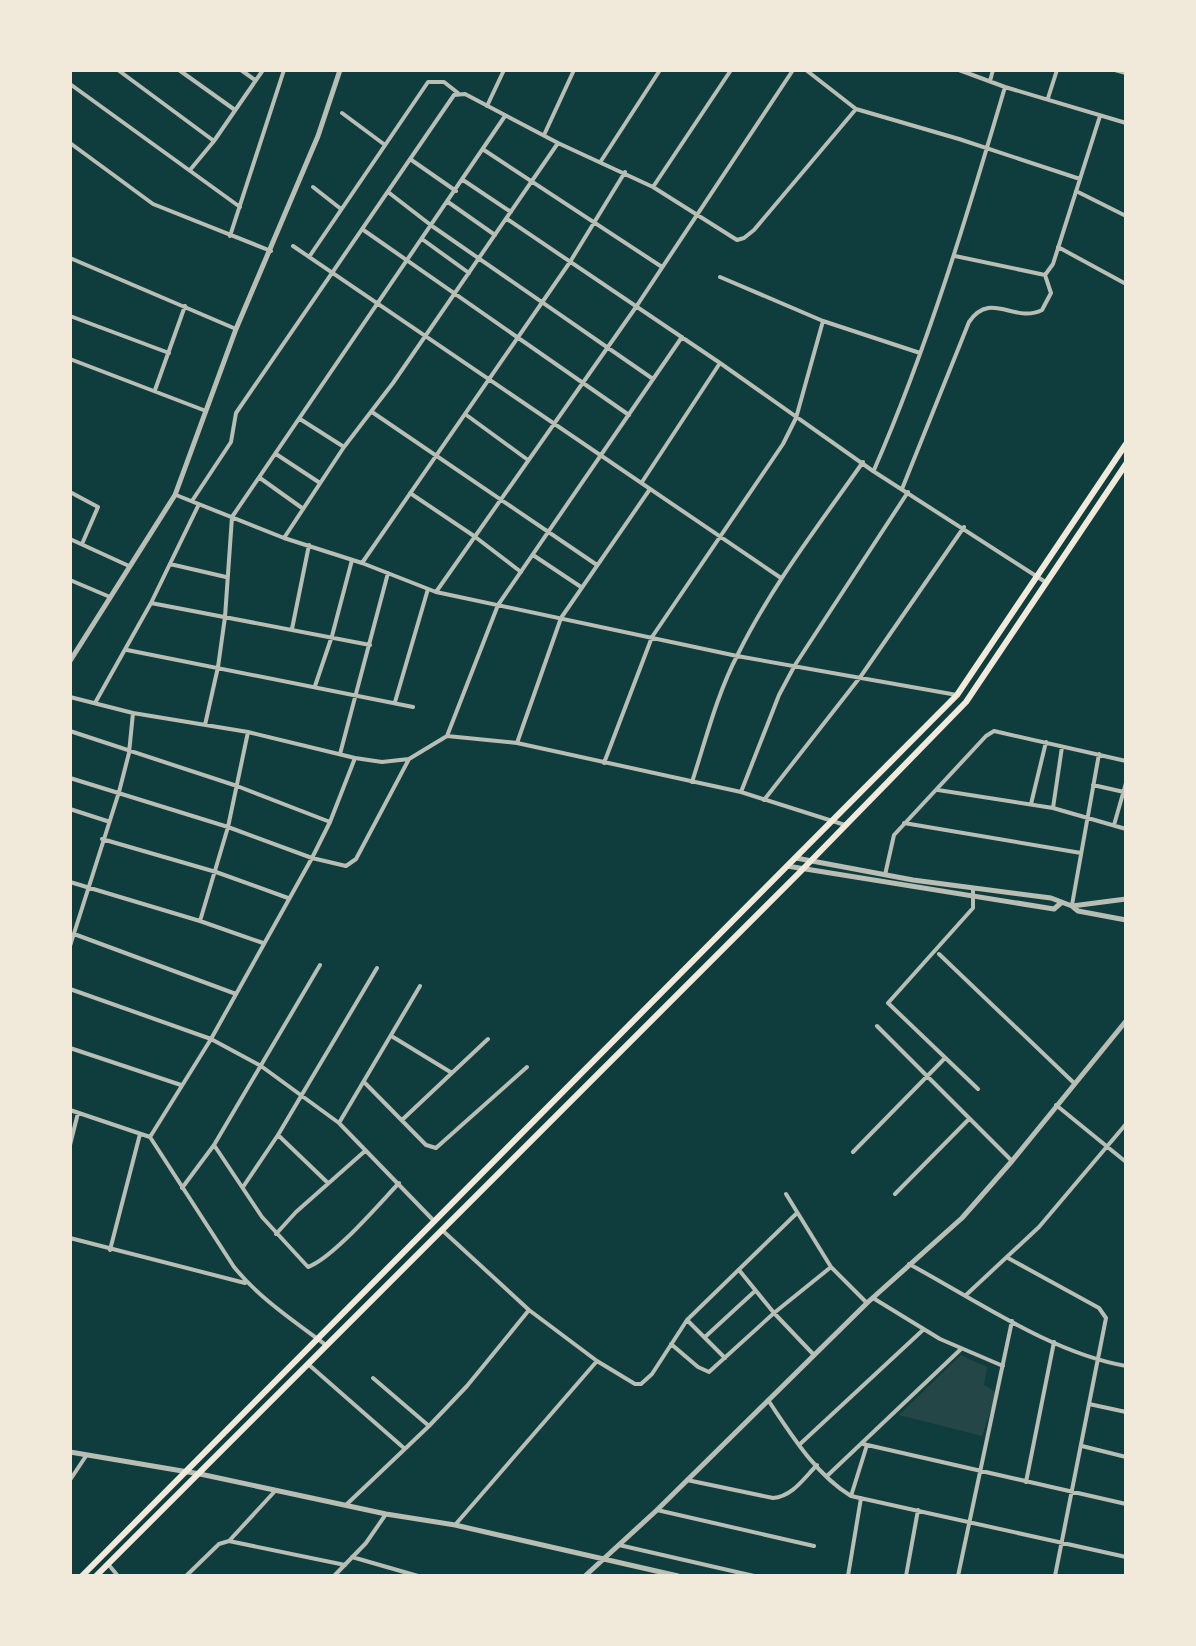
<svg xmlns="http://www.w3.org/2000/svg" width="1196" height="1646" font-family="'Varela Round',sans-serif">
	<rect width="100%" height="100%" fill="#0f3d3e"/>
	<path fill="#244646" d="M 961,1355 L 987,1367 L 984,1385 L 997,1393 L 982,1436 L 899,1415 Z"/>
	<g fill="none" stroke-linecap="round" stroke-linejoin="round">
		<path stroke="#b8beb3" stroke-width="4" d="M 118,70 L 214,141
			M 179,70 L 235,110
			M 241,70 L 255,80
			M 806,70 L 856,109 L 959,139 L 1080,179
			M 959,70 L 1005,87 L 1126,123
			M 1115,70 L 1126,73
			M 990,81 L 993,70
			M 70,84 L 240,207
			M 1048,98 L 1057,70
			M 487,106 L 504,70
			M 342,113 L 385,145
			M 544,135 L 574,70
			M 70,143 L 153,204 L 271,251
			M 484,150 L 662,267
			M 410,159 L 456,191
			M 601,161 L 660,70
			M 190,170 L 214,141 L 263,70
			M 463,180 L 511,212
			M 313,187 L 341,209
			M 653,187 L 731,70
			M 1076,191 L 1126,216
			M 388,192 L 432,226 L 653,379
			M 448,202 L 495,235
			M 507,219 L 720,363 L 873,471 L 1047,583
			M 362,229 L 629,415
			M 230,236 L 284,70
			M 422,239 L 469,273
			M 293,246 L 781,578
			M 1058,247 L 1126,284
			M 955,256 L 1045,275 L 1053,264 L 1100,116
			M 309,257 L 428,82 L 444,82 L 458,93
			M 70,258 L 236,329
			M 720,277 L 823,321 L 920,353
			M 70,316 L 169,353
			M 70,359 L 206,411
			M 155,390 L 185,306
			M 372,412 L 597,565
			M 465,414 L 528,460
			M 300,419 L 344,447
			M 276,454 L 320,483
			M 874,470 C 928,346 967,216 1005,87
			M 260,478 L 302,508
			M 642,482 L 720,363
			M 902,489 L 969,322 C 991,290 1014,324 1042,310 L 1051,293 L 1045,275
			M 70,492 L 98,507 L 82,544
			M 410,493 L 474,536 L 521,572
			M 176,495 L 284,538 L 362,563 L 436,592 L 737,656 L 957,695
			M 192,501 L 231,442 L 236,413 L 454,95 L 465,94 L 558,143 L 653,187 L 737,240 L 744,238 L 754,230 L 856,109
			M 284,538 L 344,447 L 393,383 L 558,143
			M 70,539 L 129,566
			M 533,555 L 581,587
			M 362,563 L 570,262 L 625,172
			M 170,564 L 226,577
			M 70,580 L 110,597
			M 436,592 L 636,307 L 793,70
			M 151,603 L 370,645
			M 292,629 L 309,545
			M 127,650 L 413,707
			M 315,686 L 332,636 L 352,560
			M 70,697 L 133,713 L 248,732 L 355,758 L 382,762 L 409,759 L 447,736 L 517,743 L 741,792 L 845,825
			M 395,702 L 428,589
			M 95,703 L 151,603 L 199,504
			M 205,725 L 218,667 L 225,617 L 232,517 L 505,116
			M 70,731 L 237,786 L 330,822
			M 447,736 L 498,605 L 682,337
			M 517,743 L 561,618 L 650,489
			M 340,754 L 388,573
			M 604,763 L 652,637 L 783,444 L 796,418 L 823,321
			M 70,778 L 228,827 L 312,858 L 346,866 L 356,859 L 409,759
			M 692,782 C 706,739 717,694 738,654 C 772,585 819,525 863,462
			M 1093,785 L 1124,792
			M 938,790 L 1053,808 L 1126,829
			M 741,792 L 779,695 L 795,665 L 908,492
			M 764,800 L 861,676 L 964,527
			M 1031,804 L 1046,742
			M 1053,808 L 1062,747
			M 70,809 L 107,821
			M 904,823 L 1081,853
			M 1114,825 L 1126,783
			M 102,839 L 216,872 L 288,898
			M 885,875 L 894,835 L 986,736 L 994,731 L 1126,761
			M 70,882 L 200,921 L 263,943
			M 973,889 L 973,908 L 888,1003 L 978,1089
			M 1072,905 L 1099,754
			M 200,921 L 228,827 L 248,732
			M 74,934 L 236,994
			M 70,946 L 119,792 L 129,753 L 133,713
			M 939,954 L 1074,1083
			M 70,989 L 211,1039 L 261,1066 L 339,1123 L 434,1221
			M 877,1026 L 1012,1161
			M 393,1037 L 452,1073
			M 70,1048 L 181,1085
			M 364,1082 L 426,1145 L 436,1148 L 527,1067
			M 1056,1105 L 1126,1162
			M 70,1110 L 150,1137 L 234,1267 C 260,1299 294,1321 327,1346
			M 402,1120 L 488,1039
			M 339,1123 L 420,986
			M 278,1135 L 328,1183
			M 150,1137 L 211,1039 L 312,858 L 330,822 L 355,758
			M 70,1145 L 78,1113
			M 214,1145 L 262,1217 L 308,1267 C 333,1258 379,1204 399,1183
			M 853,1152 L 945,1058
			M 243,1187 L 278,1135 L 377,968
			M 182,1188 L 214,1145 L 320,965
			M 786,1194 L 831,1267 L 867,1303
			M 895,1194 L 969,1119
			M 442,1230 L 529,1310 L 597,1361 L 635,1384 L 641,1384 L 652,1374 L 687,1320 L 797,1213
			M 276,1234 L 296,1212 L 365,1151
			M 70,1238 L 245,1283
			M 110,1250 L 140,1134
			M 1008,1258 L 1099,1308 L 1106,1318 L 1055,1576
			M 909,1264 C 976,1300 1051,1353 1126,1366
			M 739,1270 L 774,1313 L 814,1355
			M 966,1295 L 1039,1227 L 1126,1124
			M 873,1298 L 940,1339 L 1003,1366
			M 687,1320 L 725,1358
			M 705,1337 L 755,1291
			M 671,1344 L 698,1367 L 709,1372 L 774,1313 L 831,1267
			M 308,1364 L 405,1449
			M 373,1378 L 429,1426
			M 768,1400 C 791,1434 815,1474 851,1496 L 1126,1557
			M 1089,1404 L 1126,1412
			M 863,1444 L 1126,1504
			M 799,1445 L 924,1329
			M 1082,1446 L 1126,1457
			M 827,1476 L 961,1349
			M 70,1480 L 86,1456
			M 687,1480 L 773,1498 C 793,1496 804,1478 817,1465
			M 1026,1482 L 1054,1342
			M 851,1496 L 867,1445
			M 347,1504 L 429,1426 L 467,1386 L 529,1310
			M 657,1510 L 814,1546
			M 455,1525 L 597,1361
			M 229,1541 L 276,1490
			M 619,1545 L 754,1576
			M 352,1557 L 418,1576
			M 108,1564 L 118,1576
			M 186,1576 L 219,1544 L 229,1541 L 345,1565
			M 334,1576 L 366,1543 L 386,1514
			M 848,1576 L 861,1498
			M 906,1576 L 918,1510
			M 958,1576 L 1012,1321"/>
		<path stroke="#b8beb3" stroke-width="5" d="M 70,661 L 175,495 L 236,329 L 318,136 L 340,70
			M 796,858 L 913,880 L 1051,898 L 1072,906 L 1126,899
			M 787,866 L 1054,909 L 1061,903
			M 1072,906 L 1078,911 L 1126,920
			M 70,1452 L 200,1474 L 386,1514 L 455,1525 L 678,1576
			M 585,1576 L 657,1510 L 867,1303 L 962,1218 L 1012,1161 L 1126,1021"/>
		<path stroke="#f1e9da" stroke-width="6" d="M 82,1576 L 957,695 L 1126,444
			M 96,1576 L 801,871 L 966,702 L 1126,464"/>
	</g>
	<rect width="1196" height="1646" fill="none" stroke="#f1e9da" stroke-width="144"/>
</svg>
